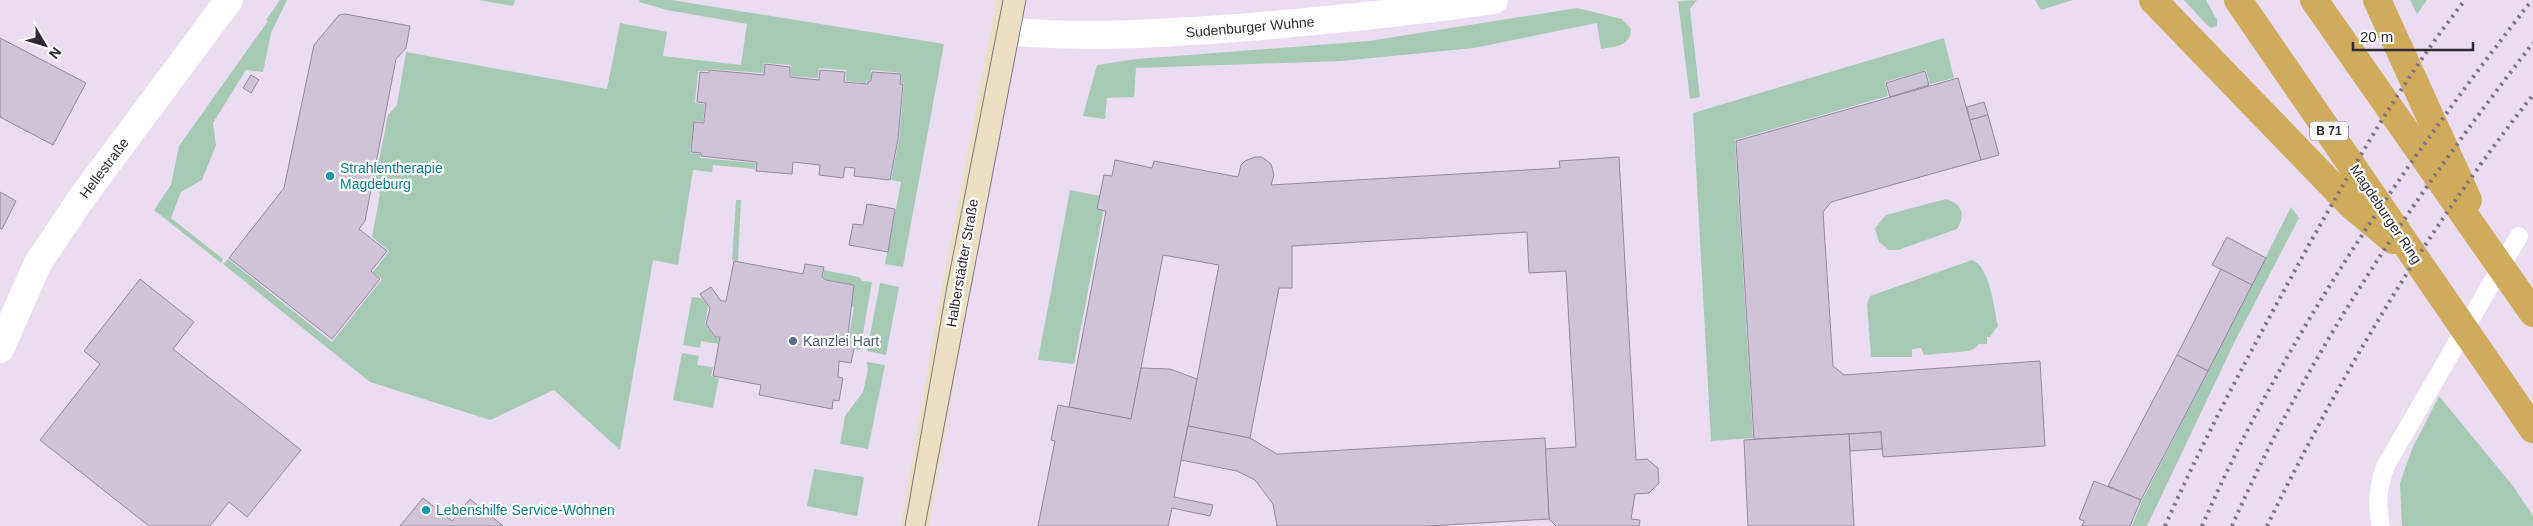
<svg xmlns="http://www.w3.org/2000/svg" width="2533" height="526" font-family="Helvetica,sans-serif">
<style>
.green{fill:#a6c9b4}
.building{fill:#cfc3d8;stroke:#94889c}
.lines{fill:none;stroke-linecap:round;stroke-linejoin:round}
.service{stroke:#fff;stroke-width:18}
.minor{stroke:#fff;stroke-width:28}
.tertiary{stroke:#fff;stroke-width:28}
.secondary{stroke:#ede0c2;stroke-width:28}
.trunk{stroke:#d0ab5c;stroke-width:28}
.tram{stroke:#7d7482;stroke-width:1}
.rail{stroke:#7d7482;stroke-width:4;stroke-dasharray:2.5 5;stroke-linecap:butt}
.culture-dot{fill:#0f9aa8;stroke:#fff;stroke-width:2}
.service-dot{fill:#5c6f8a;stroke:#fff;stroke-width:2}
.labels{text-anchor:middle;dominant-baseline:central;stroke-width:4.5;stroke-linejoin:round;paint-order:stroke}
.shield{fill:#fff;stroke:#6d6a70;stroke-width:1}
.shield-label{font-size:12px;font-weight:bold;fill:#2f2a32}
.street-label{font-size:14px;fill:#2f2a32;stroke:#fff}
.culture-label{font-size:14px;fill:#0d838f;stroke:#fff;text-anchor:start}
.service-label{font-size:14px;fill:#4e5e75;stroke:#fff;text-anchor:start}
</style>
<rect width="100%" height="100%" fill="#eaddf2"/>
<!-- green -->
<g class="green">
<polygon points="280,0 287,0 271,33 263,72 246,70 213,123 216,145 202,180 181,192 171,218 223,259 221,263 154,210 171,185 179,146 268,21 266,20"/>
<polygon points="478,0 515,0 513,6"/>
<polygon points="640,0 672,0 944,44 903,267 885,264 901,182 891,180 899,139 904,83 901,83 902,73 871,70 871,80 867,80 866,83 846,81 846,70 819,68 818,78 791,76 791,65 764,63 763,73 709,69 708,71 698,71 695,103 705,104 703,122 694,121 690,153 700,154 700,158 756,163 755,169 713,165 712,172 693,170 678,265 653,260 620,450 554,390 490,420 370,382 223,264 228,259 332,342 382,279 373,272 389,251 372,237 380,194 374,186 388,115 397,105 406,52 607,89 620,23 667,32 663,56 741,65 747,24 667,10 639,2"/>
<polygon points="1697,0 1690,9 1700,97 1690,99 1678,1"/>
<polygon points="2035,0 2073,0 2041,10"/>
<polygon points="2184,0 2206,0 2217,20 2217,26 2211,28 2207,25"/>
<polygon points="2410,0 2427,0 2417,14"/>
<path d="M1577 8 1622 19 1631 29C1630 47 1616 46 1601 49L1597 23 1474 48 1341 61 1136 68 1134 97 1107 98 1105 119 1083 116 1097 65 1137 59 1369 41Z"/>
<polygon points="1944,38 1954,78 1930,84 1926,70 1885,82 1888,96 1735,140 1753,438 1711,441 1693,113"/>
<polygon points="1070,190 1106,197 1074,364 1038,360"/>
<path d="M1946 199C1962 204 1966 215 1957 229L1898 250H1889L1879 242 1875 228 1886 215Z"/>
<polygon points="736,200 741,200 738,261 732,260"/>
<polygon points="2291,207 2299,218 2235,341 2147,526 2132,526 2142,501"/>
<path d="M1972 260C1990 266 1994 309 1998 326L1990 337H1987V344H1979L1974 349 1968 351 1924 355 1921 348 1912 349V357H1871L1867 304 1870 296Z"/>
<polygon points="824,270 859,277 862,281 872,282 860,350 854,349 855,343 844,341 845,335 849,335 854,307 850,306 854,285 827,280 823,277"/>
<polygon points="880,283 899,287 886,355 867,351"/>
<polygon points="692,297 702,298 708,307 705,324 714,337 719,338 718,344 701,341 700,348 683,345"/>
<polygon points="682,353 699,356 697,365 713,367 711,376 719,378 713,408 673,400"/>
<polygon points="867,362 885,365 868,449 840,444 845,416 863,392 868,370"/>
<polygon points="2439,396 2513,486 2533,516 2533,526 2402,526 2400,483 2412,449"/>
<polygon points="814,469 864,477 857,516 807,506"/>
</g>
<!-- building -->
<g class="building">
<polygon points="345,14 410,26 406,48 396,59 365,221 359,229 387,251 371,271 380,279 332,339 229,258 284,188 314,45 339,15"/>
<polygon points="0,38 86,83 53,145 0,117"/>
<polygon points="765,64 790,67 790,77 819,80 820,70 845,72 844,82 868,84 868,81 871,81 872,72 901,74 900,84 903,84 898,139 890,180 854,176 855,168 845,167 843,178 819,175 820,165 793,162 792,174 756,171 757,162 701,156 701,153 691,152 694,122 704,123 704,120 706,103 697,102 700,72 709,73 709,70 764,75"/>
<polygon points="1925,71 1929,85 1890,97 1886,83"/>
<polygon points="251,75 259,80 251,93 243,88"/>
<polygon points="1958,78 1981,160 1831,202 1823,212 1833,366 1844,375 2040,361 2045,446 1883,457 1881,432 1754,439 1736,141"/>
<polygon points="1984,102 1988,115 1970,120 1967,107"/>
<polygon points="1988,115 1999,155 1981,160 1970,120"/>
<polygon points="1255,157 1262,157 1271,164 1274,175 1271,185 1560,168 1559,161 1619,157 1636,460 1647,459 1658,468 1659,483 1649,493 1635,494 1631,519 1640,520 1639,526 1556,526 1549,519 1545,449 1576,447 1566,271 1529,273 1527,232 1292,246 1292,288 1279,288 1250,438 1188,426 1219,265 1163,255 1131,419 1069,407 1106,211 1097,209 1104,175 1112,176 1115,160 1152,168 1154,161 1238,177 1241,165 1245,161"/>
<polygon points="0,192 16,201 2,229 0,228"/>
<polygon points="867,204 895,209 888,252 849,245 853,224 863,225"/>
<polygon points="2227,237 2266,258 2252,285 2212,265"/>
<polygon points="734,261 803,274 805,264 824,267 822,277 826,280 854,285 848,334 845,334 843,341 855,344 851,363 839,361 838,377 843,378 839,401 833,400 832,409 759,395 761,385 713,376 720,337 715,337 706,324 710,308 700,294 711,287 721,301 726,301"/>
<polygon points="2221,269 2252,285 2208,371 2177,355"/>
<polygon points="140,279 194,322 173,349 301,450 247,517 229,502 210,526 149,526 40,440 100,364 84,351"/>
<polygon points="2177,355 2208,371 2141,500 2108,486"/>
<polygon points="1141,368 1170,369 1197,379 1174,497 1213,505 1210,516 1172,508 1168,526 1038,526 1055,441 1051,440 1058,405 1131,419"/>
<polygon points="1188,426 1250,438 1277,454 1545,438 1549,519 1428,526 1277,526 1273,504 1255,480 1237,471 1181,460"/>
<polygon points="1881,432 1882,449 1850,451 1849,434"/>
<polygon points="1849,434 1854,526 1748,526 1744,440"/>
<polygon points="2094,481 2141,500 2130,526 2082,526 2084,521 2079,519"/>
<polygon points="423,498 452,521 470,499 503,526 400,526"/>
</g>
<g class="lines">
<!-- service -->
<path class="service" d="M2381 526C2376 504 2378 486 2386 465L2519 236"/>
<!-- minor -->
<polyline class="minor" points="0,349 38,263 83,196 229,0"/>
<!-- tertiary -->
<path class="tertiary" d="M1005 31C1086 39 1169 33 1250 27 1332 20 1413 12 1494 0"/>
<!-- secondary -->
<polyline class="secondary" points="915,526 956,288 1011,0"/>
<!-- trunk -->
<g class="trunk">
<polyline points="2153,0 2351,205 2393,240"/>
<polyline points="2238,0 2533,429"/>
<polyline points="2314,0 2533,313"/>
<polyline points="2377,0 2468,200"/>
</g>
<!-- tram -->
<g class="tram">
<polyline points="905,526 947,286 1003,0"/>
<polyline points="925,526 1026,0"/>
</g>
<!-- rail -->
<g class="rail">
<path d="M2165 526C2208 429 2259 336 2310 243 2357 160 2406 75 2465 0"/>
<path d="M2202 526C2285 336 2405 163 2532 0"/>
<path d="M2232 526C2308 352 2417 193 2533 43"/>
<path d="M2267 526C2341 374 2428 228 2533 95"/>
</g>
</g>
<!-- markers -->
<g class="culture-dot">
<circle cx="330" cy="176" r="5"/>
<circle cx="426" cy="510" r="5"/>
</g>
<circle class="service-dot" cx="793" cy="341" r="5"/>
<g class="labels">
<!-- shield labels -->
<rect class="shield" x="2310" y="121.5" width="38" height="19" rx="4"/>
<g class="shield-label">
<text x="2329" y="131">B 71</text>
</g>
<!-- street labels -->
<g class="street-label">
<text transform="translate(1250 27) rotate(-5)">Sudenburger Wuhne</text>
<text transform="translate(104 168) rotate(-53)">Hellestraße</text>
<text transform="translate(2386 214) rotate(56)">Magdeburger Ring</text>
<text transform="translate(962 263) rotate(-80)">Halberstädter Straße</text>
</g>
<!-- culture labels -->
<g class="culture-label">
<text x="340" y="168">Strahlentherapie<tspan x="340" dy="16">Magdeburg</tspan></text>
<text x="436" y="510">Lebenshilfe Service-Wohnen</text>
</g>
<!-- service labels -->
<g class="service-label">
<text x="803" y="341">Kanzlei Hart</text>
</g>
</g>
<!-- north arrow -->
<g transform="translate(45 45) rotate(128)" stroke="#ffffff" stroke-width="4" paint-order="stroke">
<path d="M0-4L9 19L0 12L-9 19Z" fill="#2f2a32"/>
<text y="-8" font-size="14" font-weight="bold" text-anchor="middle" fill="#2f2a32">N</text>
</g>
<!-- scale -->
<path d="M2353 42v8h120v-8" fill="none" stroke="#2f2a32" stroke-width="2.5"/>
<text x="2360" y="42" font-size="15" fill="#2f2a32" stroke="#ffffff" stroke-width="4" paint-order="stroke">20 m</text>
</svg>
